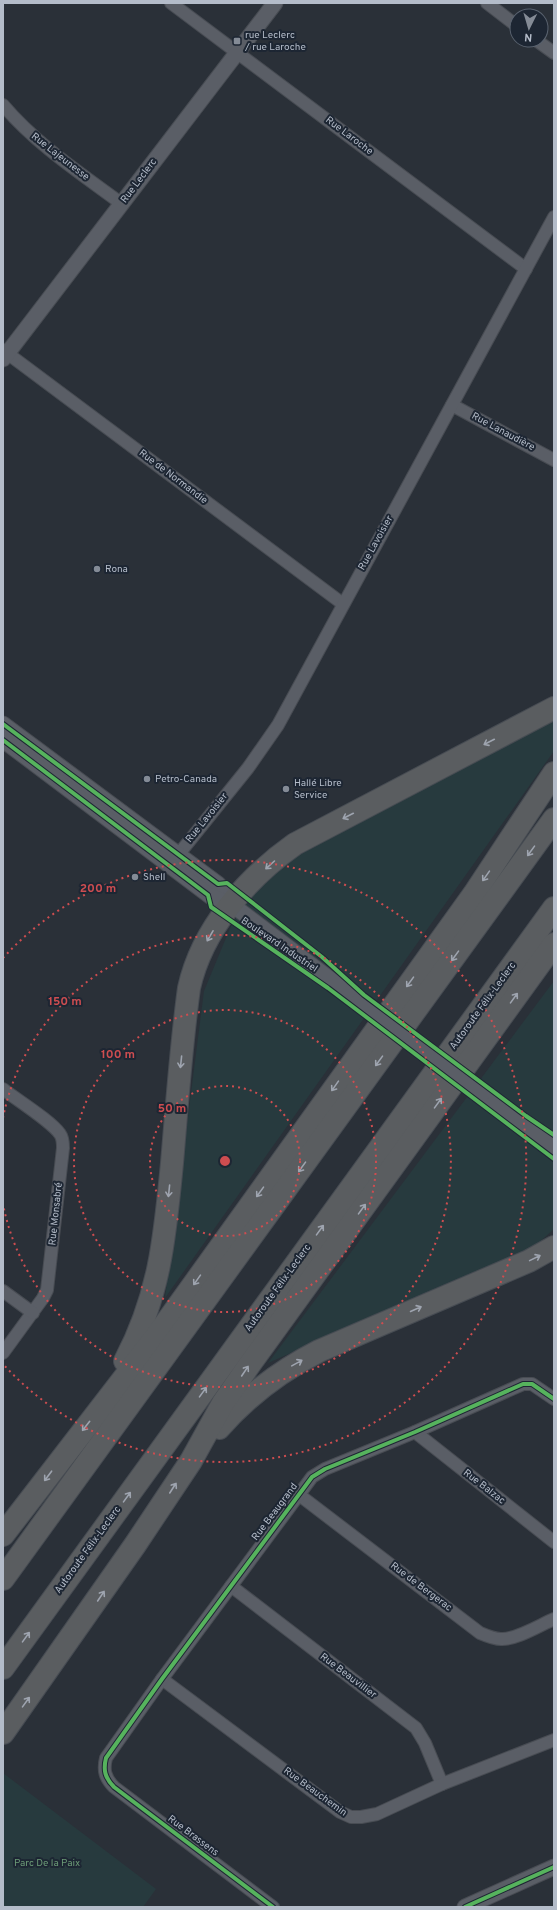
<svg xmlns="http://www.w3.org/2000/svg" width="557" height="1910" font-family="Overpass,sans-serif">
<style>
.green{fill:#273a3e}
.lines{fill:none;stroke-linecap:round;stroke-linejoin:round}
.minor-casing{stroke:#484c53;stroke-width:14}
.tertiary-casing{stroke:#484c53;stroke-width:17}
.motorway-casing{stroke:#474c53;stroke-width:24}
.minor{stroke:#5a5e66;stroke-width:12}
.tertiary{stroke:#5a5e66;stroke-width:15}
.motorway{stroke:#5a5d60;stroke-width:22}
.tertiary-bridge-casing{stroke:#484c53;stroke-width:17;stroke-linecap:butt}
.tertiary-bridge{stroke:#5a5e66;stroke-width:15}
.cycleway-casing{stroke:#1d2633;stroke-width:6}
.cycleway{stroke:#56b35d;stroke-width:4}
.oneway{stroke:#9ea4af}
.ring{fill:none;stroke:#ce4d50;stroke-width:2;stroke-dasharray:2 4}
.poi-dot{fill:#848b96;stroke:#1d2633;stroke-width:1.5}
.labels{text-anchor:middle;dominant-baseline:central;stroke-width:4;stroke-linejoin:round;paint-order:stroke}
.poi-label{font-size:10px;fill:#b4bcc9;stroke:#1d2633;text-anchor:start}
.street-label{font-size:10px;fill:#b4bcc9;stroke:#1d2633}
.park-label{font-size:10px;fill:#6b9a76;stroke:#1d2633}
.centre{fill:#ce4d50;stroke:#1d2633;stroke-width:2}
.ring-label{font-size:12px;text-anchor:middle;font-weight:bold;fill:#ce4d50;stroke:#1d2633;stroke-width:4;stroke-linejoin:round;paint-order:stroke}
</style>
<rect width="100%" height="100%" fill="#2a3038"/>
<!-- green -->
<g class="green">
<polygon points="554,715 554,751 165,1298 204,991 231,926 255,888 280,864"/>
<polygon points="554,981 554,1229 534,1247 268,1363"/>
<polygon points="3,1773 156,1889 143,1907 3,1907"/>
</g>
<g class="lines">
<!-- minor casing -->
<g class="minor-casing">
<g id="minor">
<polyline points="171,3 526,269"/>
<polyline points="487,3 517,26"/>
<polyline points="536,40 554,53"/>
<path d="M3 105C36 144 80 173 122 204"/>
<polyline points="3,350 343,604"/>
<polyline points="452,405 554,460"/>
<polyline points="178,855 248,768 278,725 554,217"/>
<path d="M3 1089C17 1100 51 1121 60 1134 63 1138 63 1143 63 1148L47 1290 43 1298 3 1353"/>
<polyline points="3,1291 33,1313"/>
<polyline points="415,1432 554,1542"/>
<path d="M298 1494 480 1633C487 1636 494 1639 501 1639 516 1640 540 1625 554 1619"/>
<polyline points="231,1586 416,1728 425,1743 442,1784"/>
<polyline points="162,1679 340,1812 351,1817 361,1817 377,1814 442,1784 554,1740"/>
<path d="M273 1907 114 1787C105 1778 103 1770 106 1758L162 1679 312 1477 325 1469 415 1432 523 1384H532L554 1399"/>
</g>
</g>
<!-- tertiary casing -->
<g class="tertiary-casing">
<g id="tertiary">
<polyline points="3,359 275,3"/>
<polyline points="3,724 218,884 231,904"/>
<polyline points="3,740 210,896 231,904 359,1001"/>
<polyline points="482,1094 554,1148"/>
<polyline points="465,1907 554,1867"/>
</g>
</g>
<!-- motorway casing -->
<g class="motorway-casing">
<g id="motorway">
<path d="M125 1361C160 1295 165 1236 172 1163 177 1105 181 1046 189 988 202 929 247 878 295 844L554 708"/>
<path d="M219 1428C248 1395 280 1371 319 1351L529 1261 554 1247"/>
<polyline points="3,1535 158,1334 474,894 554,773"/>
<polyline points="3,1579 554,819"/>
<polyline points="3,1668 554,908"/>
<polyline points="3,1733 135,1545 191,1461 223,1403 250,1364 554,944"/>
</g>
</g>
<!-- minor -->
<use href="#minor" class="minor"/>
<!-- tertiary -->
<use href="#tertiary" class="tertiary"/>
<!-- motorway -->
<use href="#motorway" class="motorway"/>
<!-- tertiary-bridge casing -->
<g class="tertiary-bridge-casing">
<polyline id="tertiary-bridge" points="359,1001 482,1094"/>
</g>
<!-- tertiary-bridge -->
<use href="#tertiary-bridge" class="tertiary-bridge"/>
<!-- cycleway casing -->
<g class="cycleway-casing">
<g id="cycleway">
<polyline points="3,724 218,884 227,883 322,957 364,995 526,1116 554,1135"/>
<polyline points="3,740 208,895 211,907 328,988 554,1159"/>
<path d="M273 1907 114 1787C105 1778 103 1770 106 1758L162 1679 312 1477 325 1469 415 1432 523 1384H532L554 1399"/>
<polyline points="465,1907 554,1867"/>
</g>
</g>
<!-- cycleway -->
<use href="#cycleway" class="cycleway"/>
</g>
<!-- one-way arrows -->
<defs><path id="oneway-shaft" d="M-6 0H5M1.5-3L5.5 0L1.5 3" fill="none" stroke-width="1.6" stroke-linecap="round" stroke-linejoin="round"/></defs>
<g class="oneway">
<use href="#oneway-shaft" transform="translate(489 742) rotate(153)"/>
<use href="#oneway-shaft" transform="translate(348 816) rotate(153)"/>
<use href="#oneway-shaft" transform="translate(531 851) rotate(126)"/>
<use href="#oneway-shaft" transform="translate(270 865) rotate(138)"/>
<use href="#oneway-shaft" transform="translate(486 876) rotate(125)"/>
<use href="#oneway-shaft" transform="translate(210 936) rotate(120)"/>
<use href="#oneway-shaft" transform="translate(455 956) rotate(126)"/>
<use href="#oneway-shaft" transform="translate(410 982) rotate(126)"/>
<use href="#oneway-shaft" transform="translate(514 998) rotate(-54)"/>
<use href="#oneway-shaft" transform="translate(379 1061) rotate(126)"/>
<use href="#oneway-shaft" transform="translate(181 1062) rotate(96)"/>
<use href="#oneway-shaft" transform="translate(335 1086) rotate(125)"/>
<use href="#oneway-shaft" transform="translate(438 1103) rotate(-54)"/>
<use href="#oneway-shaft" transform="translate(302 1167) rotate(126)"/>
<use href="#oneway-shaft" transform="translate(169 1191) rotate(96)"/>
<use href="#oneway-shaft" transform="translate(260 1192) rotate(126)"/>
<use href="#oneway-shaft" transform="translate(362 1209) rotate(-54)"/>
<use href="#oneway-shaft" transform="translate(320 1230) rotate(-54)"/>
<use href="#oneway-shaft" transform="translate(535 1258) rotate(-26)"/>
<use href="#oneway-shaft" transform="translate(197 1280) rotate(125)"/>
<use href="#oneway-shaft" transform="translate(416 1309) rotate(-24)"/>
<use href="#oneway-shaft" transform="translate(297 1363) rotate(-29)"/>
<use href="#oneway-shaft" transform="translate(245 1371) rotate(-56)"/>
<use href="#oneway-shaft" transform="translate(203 1392) rotate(-54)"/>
<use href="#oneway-shaft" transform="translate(86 1426) rotate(128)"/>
<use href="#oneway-shaft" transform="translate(48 1476) rotate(127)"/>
<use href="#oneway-shaft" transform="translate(173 1488) rotate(-57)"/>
<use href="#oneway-shaft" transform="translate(127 1497) rotate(-54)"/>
<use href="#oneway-shaft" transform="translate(101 1596) rotate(-56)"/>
<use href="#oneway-shaft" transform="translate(26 1637) rotate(-54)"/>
<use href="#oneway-shaft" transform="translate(26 1702) rotate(-54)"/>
</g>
<!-- distance rings -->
<g class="ring">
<circle cx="225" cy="1161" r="75"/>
<circle cx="225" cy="1161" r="151"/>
<path d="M3 1118A226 226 0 1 1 3 1204"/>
<path d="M3 958A301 301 0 1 1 3 1364"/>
</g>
<!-- markers -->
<g class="poi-dot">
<rect x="233" y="37" width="8" height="8" rx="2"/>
<circle cx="97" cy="569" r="4"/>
<circle cx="147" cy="779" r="4"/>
<circle cx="286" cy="789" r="4"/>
<circle cx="135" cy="877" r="4"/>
</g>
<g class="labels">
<!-- poi labels -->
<g class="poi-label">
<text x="245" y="35">rue Leclerc<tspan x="245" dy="12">/ rue Laroche</tspan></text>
<text x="105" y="569">Rona</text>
<text x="155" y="779">Petro-Canada</text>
<text x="294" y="783">Hallé Libre<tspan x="294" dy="12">Service</tspan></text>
<text x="143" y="877">Shell</text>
</g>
<!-- street labels -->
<g class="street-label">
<text transform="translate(349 136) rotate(37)">Rue Laroche</text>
<text transform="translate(60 157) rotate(38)">Rue Lajeunesse</text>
<text transform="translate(139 181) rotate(-53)">Rue Leclerc</text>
<text transform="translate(503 432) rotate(28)">Rue Lanaudière</text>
<text transform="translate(173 477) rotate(37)">Rue de Normandie</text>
<text transform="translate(376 543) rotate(-61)">Rue Lavoisier</text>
<text transform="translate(207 818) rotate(-51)">Rue Lavoisier</text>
<text transform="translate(279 945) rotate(34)">Boulevard Industriel</text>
<text transform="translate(483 1006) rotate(-54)">Autoroute Félix-Leclerc</text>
<text transform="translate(56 1214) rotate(-84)">Rue Monsabré</text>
<text transform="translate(278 1288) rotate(-54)">Autoroute Félix-Leclerc</text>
<text transform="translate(484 1487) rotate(38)">Rue Balzac</text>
<text transform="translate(275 1512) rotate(-53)">Rue Beaugrand</text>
<text transform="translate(88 1550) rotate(-54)">Autoroute Félix-Leclerc</text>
<text transform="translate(421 1587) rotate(37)">Rue de Bergerac</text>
<text transform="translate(348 1676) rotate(37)">Rue Beauvillier</text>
<text transform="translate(315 1792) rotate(36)">Rue Beauchemin</text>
<text transform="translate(193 1836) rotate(37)">Rue Brassens</text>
</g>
<!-- park labels -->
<g class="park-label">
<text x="47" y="1863">Parc De la Paix</text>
</g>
</g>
<circle cx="225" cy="1161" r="6" class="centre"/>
<g class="ring-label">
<text x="98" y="892">200 m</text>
<text x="65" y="1005">150 m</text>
<text x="118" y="1058">100 m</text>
<text x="172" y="1112">50 m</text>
</g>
<!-- border -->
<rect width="557" height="1910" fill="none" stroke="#b4bcc9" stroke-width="8"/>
<!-- north arrow -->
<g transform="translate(529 28) rotate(185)"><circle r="19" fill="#1d2633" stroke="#59626f"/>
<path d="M0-3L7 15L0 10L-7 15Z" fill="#848b96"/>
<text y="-6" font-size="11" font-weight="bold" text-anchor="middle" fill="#b4bcc9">N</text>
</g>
</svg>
